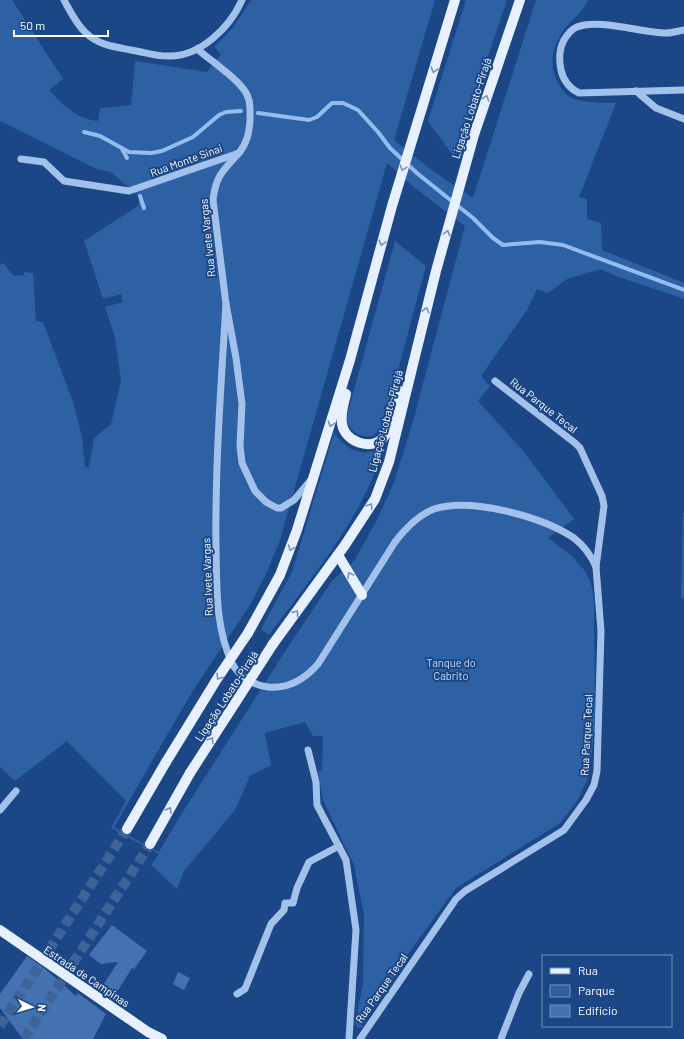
<svg xmlns="http://www.w3.org/2000/svg" width="684" height="1039" font-family="Barlow,sans-serif">
<style>
.green{fill:#2e61a4;fill-rule:evenodd}
.lines{fill:none;stroke-linecap:round;stroke-linejoin:round}
.stream{stroke:#95bcee;stroke-width:4}
.building{fill:#4471af}
.major-tunnel{stroke:#3d6398;stroke-width:10;stroke-dasharray:10 5;stroke-linecap:butt}
.minor{stroke:#a2c2eb;stroke-width:7}
.major{stroke:#e7f0ff;stroke-width:10}
.major-bridge{stroke:#e7f0ff;stroke-width:10}
.oneway{stroke:#7793bc}
.labels{text-anchor:middle;dominant-baseline:central;stroke-width:4;stroke-linejoin:round;paint-order:stroke}
.street-label{font-size:11px;fill:#fff;stroke:#1b4786}
.park-label{font-size:11px;fill:#c7dcf8;stroke:#1b4786}
</style>
<rect width="100%" height="100%" fill="#1b4786"/>
<!-- green -->
<g class="green">
<path d="M0 0H12L63 79 49 90C63 105 77 119 98 121L100 108 131 105 135 61 207 72 221 54 214 47 232 29 251 0H435L394 140 430 169 473 198 536 0H588C582 14 569 21 561 34 551 51 549 68 560 86 562 90 566 95 570 97 583 104 602 102 616 103L579 197 587 199V219L601 223 602 250 684 283V299L616 276 601 269 567 279 548 293 537 289 527 310 481 376 490 386 478 401 524 452 574 519 548 538 572 556 585 571 591 583 594 601 595 716 591 762 587 780 577 801 560 823 456 888 408 954 362 1027 359 1028 356 1026 355 1023 363 984 364 915 354 865 323 800 318 771H322L323 736H313L305 722 265 733 271 765 250 776 235 810 184 871 177 889 151 865 159 854 111 828 126 801 67 741 15 781 0 767V265L3 263 14 276 24 275V272L33 273 36 321 43 322 74 405 82 438 85 467 89 468 94 438 111 424 121 381 115 337 105 307 123 302 121 294 103 299 84 241 138 206 139 197 111 172 97 169 0 121ZM387 163 415 188 465 226 412 425 394 482 378 518 354 561 332 581 284 653 177 821 159 852 114 827 192 692 250 605 266 574 280 540Z"/>
<polygon points="466,0 507,0 454,157 428,121"/>
<path d="M395 241 426 266 383 426 373 436C359 438 350 432 346 419Z"/>
<path d="M334 433C348 451 363 459 384 446 364 517 312 576 269 635L261 629 292 572Z"/>
<polygon points="683,513 684,513 684,598 681,598"/>
</g>
<g class="lines">
<!-- stream -->
<g class="stream">
<polyline points="258,113 309,120 317,117 332,103 343,103 358,110 378,132 390,148 418,174 473,218 493,238 503,245 540,242 563,245 684,290"/>
<polyline points="84,132 100,136 129,152 151,153 162,151 193,137 219,115 226,112 241,111"/>
<polyline points="122,149 127,158"/>
<polyline points="140,196 144,208"/>
</g>
</g>
<!-- building -->
<g class="building">
<polygon points="112,925 147,951 134,969 132,968 115,995 102,987 118,962 101,964 89,955"/>
<polygon points="27,956 44,968 76,996 78,993 106,1014 93,1039 23,1039 0,1008 0,994"/>
<polygon points="178,972 190,978 184,990 173,984"/>
</g>
<g class="lines">
<!-- major-tunnel -->
<g class="major-tunnel">
<polyline points="0,1026 127,829"/>
<polyline points="24,1039 150,844"/>
</g>
<!-- minor -->
<g class="minor">
<path d="M64 0C70 11 76 24 86 33 98 45 115 47 131 50 144 52 157 57 170 56 201 56 230 27 242 0"/>
<path d="M684 30C678 31 672 33 666 33 643 33 597 18 577 27 572 29 567 35 564 40 559 49 559 60 561 70 563 80 570 89 579 93L684 90"/>
<polyline points="636,91 656,108 684,119"/>
<path d="M239 153C223 171 216 175 213 200L226 304 236 358 242 404 240 446 242 463 255 491 266 502 277 508H281L294 500 310 481"/>
<path d="M21 159 44 162 64 181 129 191 239 153C247 143 249 133 250 121 250 113 251 105 248 97 244 83 209 59 197 49"/>
<path d="M226 304C221 385 215 466 216 547 217 586 215 627 232 663 238 676 255 686 268 687 289 689 305 679 318 664L395 542C405 529 418 515 434 509 471 497 543 517 574 538 584 546 591 555 596 567"/>
<polyline points="308,750 316,782 317,805 346,860 356,930 349,1039"/>
<polyline points="0,810 16,791"/>
<polyline points="237,994 245,989 271,924 284,910 285,903 293,903 297,888 309,862 339,846"/>
<polyline points="360,1039 456,899 465,891 564,830 586,800 594,785 597,771 601,631 596,567 604,506 602,496 580,448 575,443 495,381"/>
<polyline points="501,1039 519,993 529,974"/>
</g>
<!-- major -->
<g class="major">
<path d="M346 394C344 403 340 414 342 424 345 442 371 451 383 438 391 429 396 403 400 391"/>
<polyline points="338,555 362,595"/>
<polyline points="248,633 280,575 297,530 350,360 392,206 455,0"/>
<polyline points="273,644 345,545 375,499 389,462 436,271 474,135 520,0"/>
<polyline points="127,829 166,762"/>
<polyline points="150,844 190,773"/>
<polyline points="0,930 148,1032 162,1039"/>
</g>
<!-- major-bridge -->
<g class="major-bridge">
<polyline points="166,762 217,679 248,633"/>
<polyline points="190,773 273,644"/>
</g>
</g>
<!-- one-way arrows -->
<defs><path id="oneway-chevron" d="M-2-3.5L2.5 0L-2 3.5" fill="none" stroke-width="1.6" stroke-linecap="round" stroke-linejoin="round"/></defs>
<g class="oneway">
<use href="#oneway-chevron" transform="translate(434 70) rotate(107)"/>
<use href="#oneway-chevron" transform="translate(486 98) rotate(-71)"/>
<use href="#oneway-chevron" transform="translate(403 168) rotate(107)"/>
<use href="#oneway-chevron" transform="translate(447 233) rotate(-75)"/>
<use href="#oneway-chevron" transform="translate(382 243) rotate(105)"/>
<use href="#oneway-chevron" transform="translate(426 310) rotate(-76)"/>
<use href="#oneway-chevron" transform="translate(331 424) rotate(107)"/>
<use href="#oneway-chevron" transform="translate(370 506) rotate(-58)"/>
<use href="#oneway-chevron" transform="translate(291 548) rotate(110)"/>
<use href="#oneway-chevron" transform="translate(350 575) rotate(-121)"/>
<use href="#oneway-chevron" transform="translate(296 613) rotate(-53)"/>
<use href="#oneway-chevron" transform="translate(219 677) rotate(123)"/>
<use href="#oneway-chevron" transform="translate(211 740) rotate(-57)"/>
<use href="#oneway-chevron" transform="translate(169 810) rotate(-60)"/>
</g>
<g class="labels">
<!-- street labels -->
<g class="street-label">
<text transform="translate(471 108) rotate(-72)">Ligação Lobato-Pirajá</text>
<text transform="translate(186 160) rotate(-20)">Rua Monte Sinai</text>
<text transform="translate(207 238) rotate(-96)">Rua Ivete Vargas</text>
<text transform="translate(544 405) rotate(38)">Rua Parque Tecal</text>
<text transform="translate(385 421) rotate(-75)">Ligação Lobato-Pirajá</text>
<text transform="translate(207 577) rotate(-92)">Rua Ivete Vargas</text>
<text transform="translate(226 696) rotate(-57)">Ligação Lobato-Pirajá</text>
<text transform="translate(586 735) rotate(-87)">Rua Parque Tecal</text>
<text transform="translate(87 976) rotate(34)">Estrada de Campinas</text>
<text transform="translate(381 988) rotate(-55)">Rua Parque Tecal</text>
</g>
<!-- park labels -->
<g class="park-label">
<text x="451" y="662">Tanque do<tspan x="451" dy="13">Cabrito</tspan></text>
</g>
</g>
<!-- legend -->
<rect x="542" y="955" width="130" height="72" fill="#1b4786" stroke="#7691b6"/>
<rect x="550" y="968" width="20" height="6" fill="#e7f0ff" stroke="#7691b6"/>
<text x="578" y="975" font-size="12" fill="#ffffff">Rua</text>
<rect x="550" y="985" width="20" height="12" fill="#2e61a4" stroke="#7691b6"/>
<text x="578" y="995" font-size="12" fill="#ffffff">Parque</text>
<rect x="550" y="1005" width="20" height="12" fill="#4471af" stroke="#7691b6"/>
<text x="578" y="1015" font-size="12" fill="#ffffff">Edifício</text>
<!-- north arrow -->
<g transform="translate(32 1007) rotate(95)" stroke="#1b4786" stroke-width="3" paint-order="stroke">
<path d="M0-3L7 15L0 10L-7 15Z" fill="#ffffff"/>
<text y="-6" font-size="11" font-weight="bold" text-anchor="middle" fill="#ffffff">N</text>
</g>
<!-- scale -->
<path d="M14 30v6h94v-6" fill="none" stroke="#ffffff" stroke-width="2"/>
<text x="20" y="30" font-size="12" fill="#ffffff" stroke="#1b4786" stroke-width="3" paint-order="stroke">50 m</text>
</svg>
